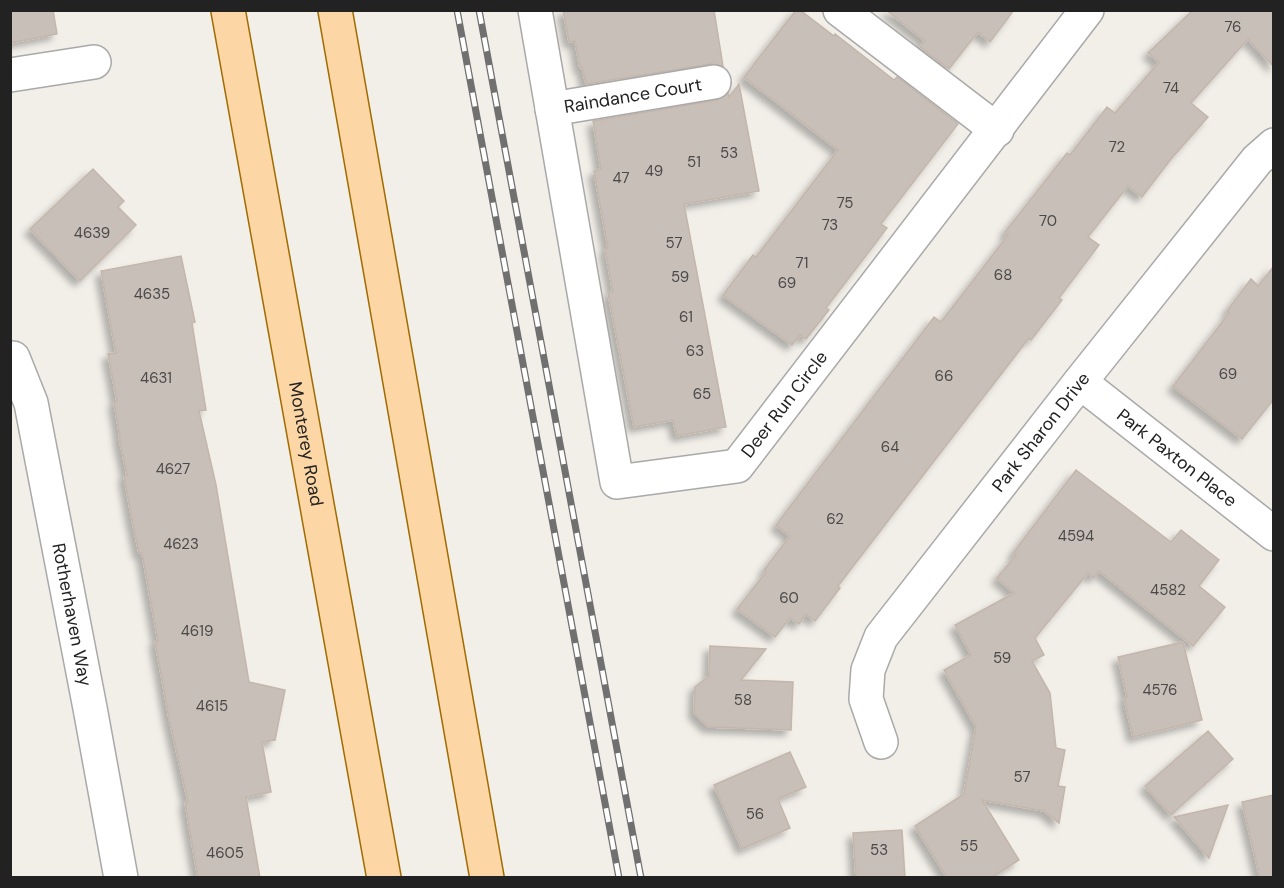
<svg xmlns="http://www.w3.org/2000/svg" width="1284" height="888" font-family="'DM Sans',sans-serif">
<style>
.building{fill:#c7bfb8;stroke:#c4b6ab;stroke-width:1.5;filter:url(#shadow)}
.lines{fill:none;stroke-linecap:round;stroke-linejoin:round}
.minor-casing{stroke:#a9a9a9;stroke-width:36}
.major-casing{stroke:#a06b00;stroke-width:36}
.minor{stroke:#fff;stroke-width:33}
.major{stroke:#fcd6a4;stroke-width:33}
.rail-casing{stroke:#707070;stroke-width:7}
.rail{stroke:#fff;stroke-width:4.5;stroke-dasharray:14;stroke-linecap:butt}
.labels{text-anchor:middle;dominant-baseline:central;stroke-width:5;stroke-linejoin:round;paint-order:stroke}
.number-label{font-size:15px;fill:#4b4948}
.street-label{font-size:18px;fill:#222;stroke:#fff}
</style>
<defs>
<filter id="shadow"><feDropShadow dx="-5.5" dy="5.5" stdDeviation="3" flood-color="#0004"/></filter>
</defs>
<rect width="100%" height="100%" fill="#f2efe9"/>
<!-- building -->
<g class="building">
<polygon points="10,10 53,10 57,34 10,43"/>
<polygon points="563,10 714,10 723,66 711,64 586,84 582,67 580,68 575,41 569,42"/>
<polygon points="796,10 800,10 834,36 835,34 894,80 897,77 958,124 881,224 887,228 826,308 829,310 806,339 800,335 792,345 723,295 753,255 756,257 838,150 744,77"/>
<polygon points="886,10 1014,10 990,42 978,32 949,69 920,47 925,41"/>
<polygon points="1193,10 1274,10 1274,67 1248,39 1191,103 1208,117 1171,159 1142,197 1128,186 1088,237 1099,245 1059,298 1062,300 1031,340 1029,338 894,513 838,586 840,588 815,621 806,614 799,624 790,618 775,637 737,609 766,572 764,570 790,536 776,525 934,317 941,322 1008,235 1005,232 1067,153 1070,155 1107,107 1115,113 1159,62 1148,53"/>
<polygon points="739,84 759,191 684,204 726,427 677,436 673,420 634,427 608,293 613,292 605,249 608,248 594,171 601,169 593,121 717,100 728,93 729,97"/>
<polygon points="93,169 124,201 118,207 136,225 80,281 30,229"/>
<polygon points="181,256 195,322 192,323 206,410 199,411 216,485 249,682 285,690 275,740 262,742 271,792 246,797 260,878 198,878 185,802 188,802 169,718 155,641 158,641 142,553 139,553 132,520 124,476 127,475 119,437 120,437 114,402 117,401 108,354 116,353 101,271"/>
<polygon points="1274,266 1274,399 1242,439 1173,386 1229,313 1227,311 1251,279 1258,286"/>
<polygon points="1076,470 1171,542 1181,530 1219,560 1199,586 1225,607 1193,646 1099,571 1094,578 1088,573 1035,638 1044,655 1032,661 1050,693 1056,748 1065,750 1058,786 1065,787 1059,823 1044,811 982,800 1019,860 991,878 947,878 915,826 964,794 976,727 944,670 971,655 955,625 1014,593 997,578 1016,555 1013,553"/>
<polygon points="1183,642 1202,720 1133,737 1124,698 1127,697 1118,657"/>
<polygon points="710,646 766,649 741,680 793,682 791,730 708,727 694,713 695,687 709,676"/>
<polygon points="1208,731 1233,759 1171,815 1145,786"/>
<polygon points="790,752 806,787 778,799 790,828 742,849 714,785"/>
<polygon points="1274,795 1274,878 1260,878 1242,802"/>
<polygon points="1228,805 1209,858 1174,817"/>
<polygon points="902,830 905,878 856,878 853,833"/>
</g>
<g class="lines">
<!-- minor casing -->
<g class="minor-casing">
<g id="minor">
<path id="s1" d="M535 10 617 482 737 466 1087 10"/>
<polyline points="840,10 997,130"/>
<polyline points="10,75 94,62"/>
<path id="s2" d="M552 109 714 82"/>
<path id="s3" d="M10 358H13L31 403 90 708 121 878"/>
<path id="s4" d="M1080 382 1274 534"/>
<path id="s5" d="M881 742 866 699 868 670 881 637 1080 382 1257 160 1274 145"/>
</g>
</g>
<!-- major casing -->
<g class="major-casing">
<g id="major">
<path id="s6" d="M228 10 384 878"/>
<polyline points="335,10 487,878"/>
</g>
</g>
<!-- minor -->
<use href="#minor" class="minor"/>
<!-- major -->
<use href="#major" class="major"/>
<!-- rail casing -->
<g class="rail-casing">
<g id="rail">
<polyline points="457,10 619,878"/>
<polyline points="479,10 641,878"/>
</g>
</g>
<!-- rail -->
<use href="#rail" class="rail"/>
</g>
<g class="labels">
<!-- number labels -->
<g class="number-label">
<text x="1233" y="27">76</text>
<text x="1171" y="88">74</text>
<text x="1117" y="147">72</text>
<text x="729" y="153">53</text>
<text x="694" y="162">51</text>
<text x="654" y="171">49</text>
<text x="621" y="178">47</text>
<text x="845" y="203">75</text>
<text x="1048" y="221">70</text>
<text x="830" y="225">73</text>
<text x="92" y="233">4639</text>
<text x="674" y="243">57</text>
<text x="802" y="263">71</text>
<text x="1003" y="275">68</text>
<text x="680" y="277">59</text>
<text x="787" y="283">69</text>
<text x="152" y="294">4635</text>
<text x="686" y="317">61</text>
<text x="695" y="351">63</text>
<text x="1228" y="374">69</text>
<text x="944" y="376">66</text>
<text x="156" y="378">4631</text>
<text x="702" y="394">65</text>
<text x="890" y="447">64</text>
<text x="173" y="469">4627</text>
<text x="835" y="519">62</text>
<text x="1076" y="536">4594</text>
<text x="181" y="544">4623</text>
<text x="1168" y="590">4582</text>
<text x="789" y="598">60</text>
<text x="197" y="631">4619</text>
<text x="1002" y="658">59</text>
<text x="1160" y="690">4576</text>
<text x="743" y="700">58</text>
<text x="212" y="706">4615</text>
<text x="1022" y="777">57</text>
<text x="755" y="814">56</text>
<text x="969" y="846">55</text>
<text x="879" y="850">53</text>
<text x="225" y="853">4605</text>
</g>
<!-- street labels -->
<g class="street-label">
<text stroke="none"><textPath href="#s2" startOffset="82">Raindance Court</textPath></text>
<text stroke="none"><textPath href="#s1" startOffset="678">Deer Run Circle</textPath></text>
<text stroke="none"><textPath href="#s5" startOffset="370">Park Sharon Drive</textPath></text>
<text stroke="none"><textPath href="#s6" startOffset="441">Monterey Road</textPath></text>
<text stroke="none"><textPath href="#s4" startOffset="123">Park Paxton Place</textPath></text>
<text stroke="none"><textPath href="#s3" startOffset="267">Rotherhaven Way</textPath></text>
</g>
</g>
<!-- border -->
<rect width="1284" height="888" fill="none" stroke="#222222" stroke-width="24"/>
</svg>
